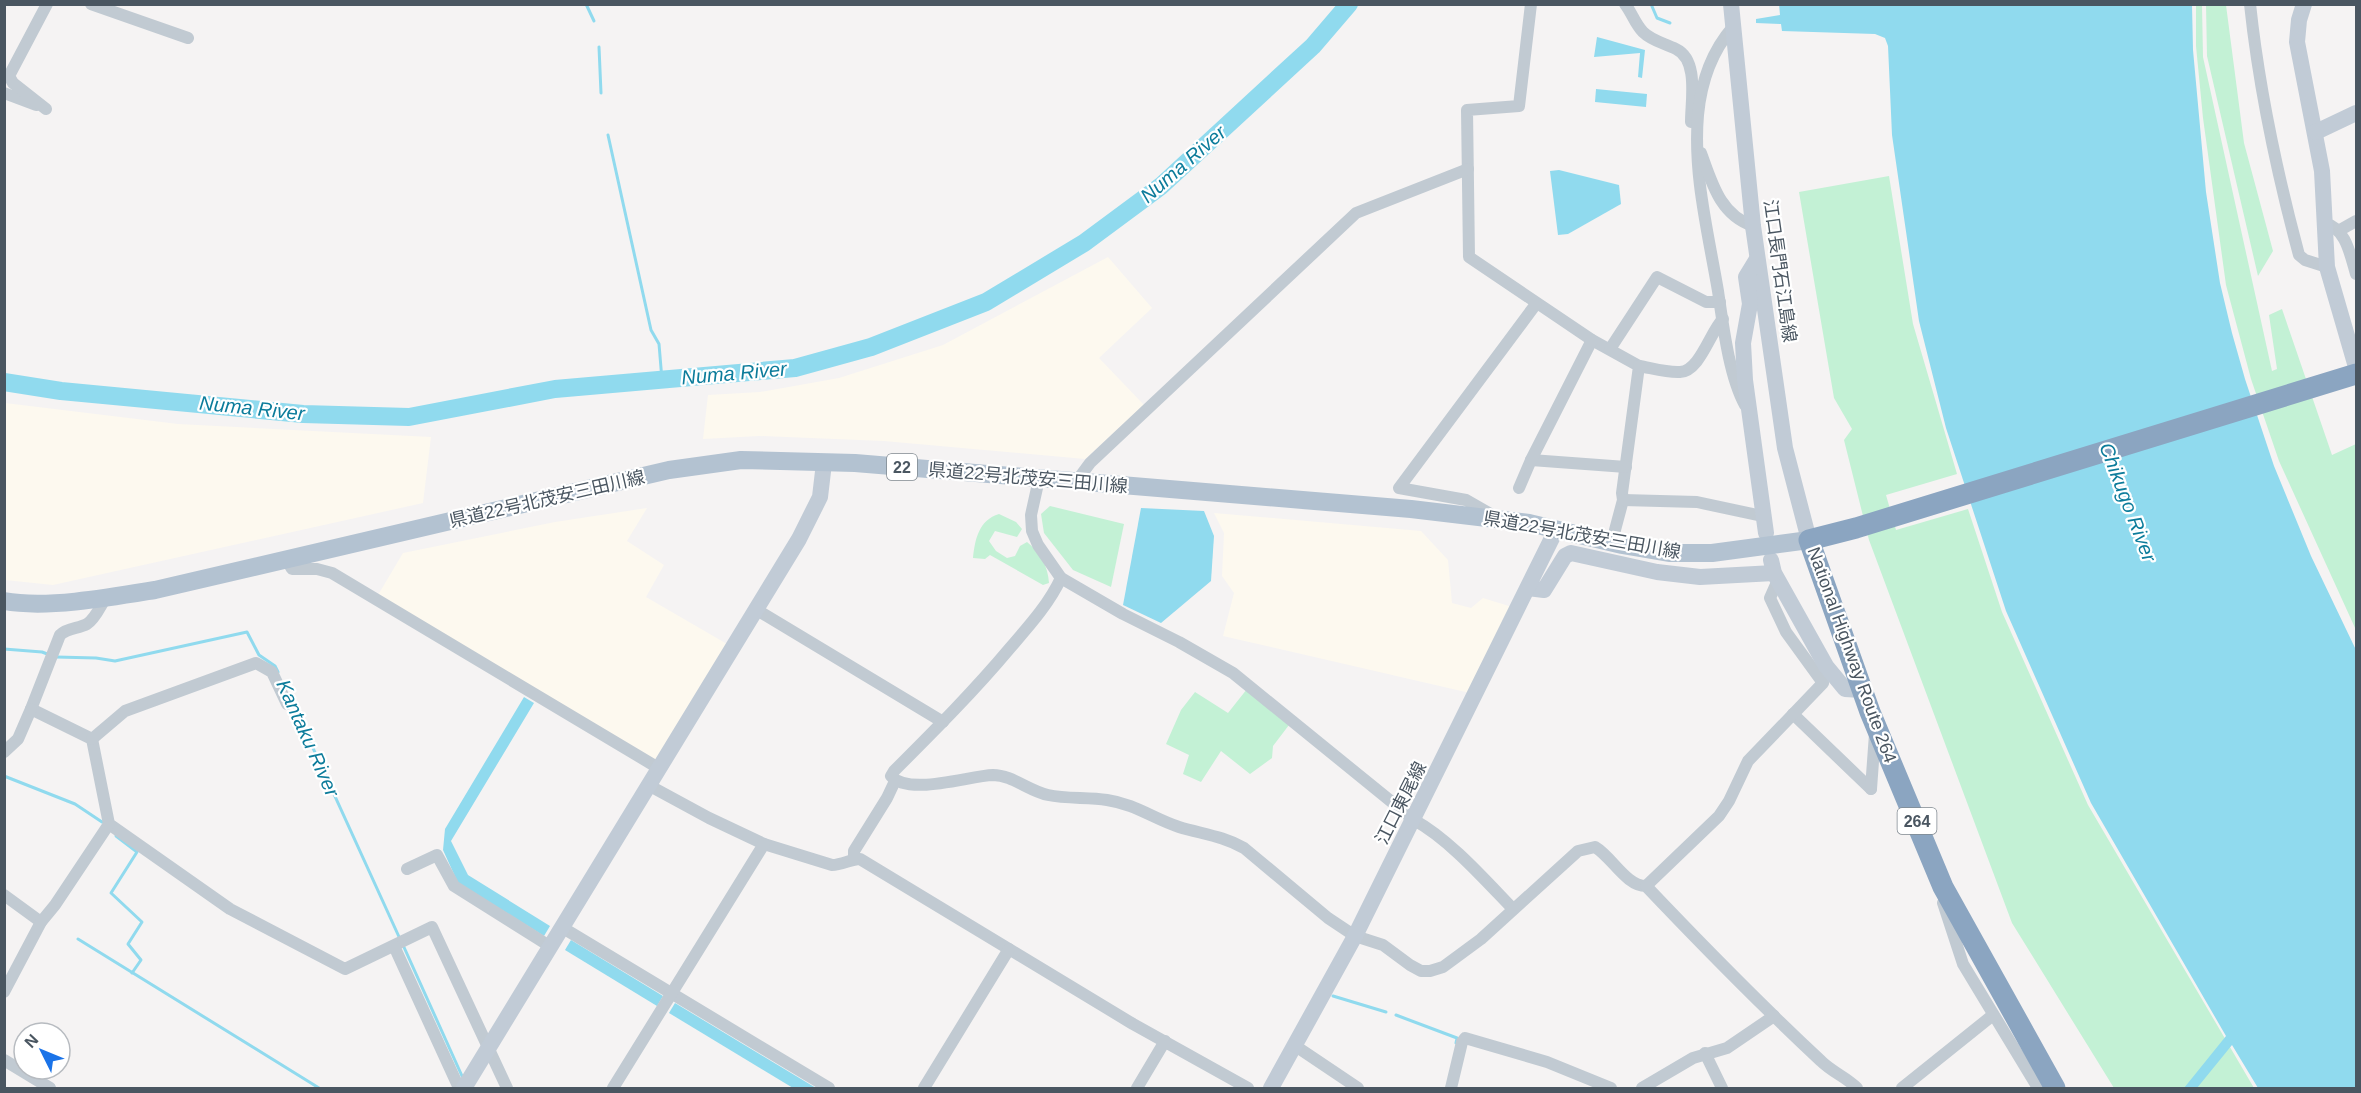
<svg xmlns="http://www.w3.org/2000/svg" width="2361" height="1093" font-family="Arial,'Noto Sans JP',sans-serif">
<style>
.commercial{fill:#fdf9ef}
.green{fill:#c3f1d5}
.water{fill:#90daee}
.lines{fill:none;stroke-linecap:round;stroke-linejoin:round}
.stream{stroke:#90daee;stroke-width:3}
.river{stroke:#90daee;stroke-width:18}
.street{stroke:#c1cad2;stroke-width:12}
.secondary{stroke:#c1cbd6;stroke-width:16}
.primary{stroke:#b3c2d1;stroke-width:18}
.highway{stroke:#8ba5c1;stroke-width:21}
.labels{text-anchor:middle;dominant-baseline:central;stroke-width:4.5;stroke-linejoin:round;paint-order:stroke}
.shield{fill:#fff;stroke:#808990;stroke-width:1.5}
.shield-label{font-size:16px;font-weight:bold;fill:#4a5661}
.street-label{font-size:18px;fill:#4a5661;stroke:#fff}
.water-label{font-size:20px;font-style:italic;fill:#0c7c9b;stroke:#fff}
</style>
<rect width="100%" height="100%" fill="#f5f3f3"/>
<!-- commercial -->
<g class="commercial">
<polygon points="1108,257 1152,308 1099,358 1144,405 1085,459 884,441 759,436 703,439 708,395 760,392 839,378 943,345"/>
<polygon points="5,403 178,424 431,437 423,503 53,585 5,580"/>
<polygon points="647,508 627,541 664,565 646,597 727,644 656,761 378,595 403,553 555,522"/>
<polygon points="1214,513 1421,531 1448,560 1452,603 1471,608 1483,598 1512,607 1470,693 1223,636 1234,593 1222,576 1224,533"/>
</g>
<!-- green -->
<g class="green">
<polygon points="2196,5 2202,5 2203,57 2272,371 2277,369 2269,315 2282,309 2332,455 2356,444 2356,630 2279,461 2251,379 2226,285 2203,118 2196,46"/>
<polygon points="2206,5 2226,5 2244,143 2273,251 2258,276 2207,56"/>
<polygon points="1889,176 1913,324 1957,474 1886,495 1896,530 1968,509 2002,612 2088,805 2254,1088 2114,1088 2012,923 1869,540 1844,440 1852,429 1834,398 1799,192"/>
<polygon points="1050,506 1124,524 1111,587 1073,570 1044,533 1041,514"/>
<path d="M999 514 1016 522 1022 529 1017 537 995 531 989 541 996 551 1007 558 1015 556 1020 546 1027 542C1040 552 1048 566 1049 583L1043 585 990 555 985 559 973 558C975 539 979 520 999 514Z"/>
<polygon points="1247,689 1289,725 1273,746 1272,758 1250,774 1221,751 1201,782 1183,774 1189,755 1166,744 1181,710 1195,692 1228,713"/>
</g>
<!-- water -->
<g class="water">
<polygon points="1779,4 2192,5 2193,50 2206,192 2220,283 2232,333 2245,379 2274,466 2311,556 2356,650 2356,1088 2258,1088 2232,1045 2197,1088 2184,1088 2226,1036 2091,803 2006,611 1946,428 1919,321 1892,135 1888,46 1885,38 1875,34 1782,31 1781,24 1756,23 1756,19 1780,15"/>
<polygon points="1597,37 1645,50 1642,78 1638,77 1640,53 1594,57"/>
<polygon points="1596,89 1647,94 1646,107 1595,102"/>
<polygon points="1559,170 1619,185 1621,204 1568,234 1558,235 1550,171"/>
<polygon points="1141,508 1204,511 1214,536 1211,581 1161,623 1123,605"/>
<polygon points="524,697 534,703 451,841 468,875 550,926 544,936 458,883 443,850 445,829"/>
<polygon points="571,940 663,996 657,1006 565,950"/>
<polygon points="675,1003 816,1088 793,1088 669,1013"/>
</g>
<g class="lines">
<!-- stream -->
<g class="stream">
<polyline points="586,4 594,21"/>
<polyline points="1651,4 1657,18 1670,23"/>
<polyline points="599,47 601,93"/>
<polyline points="608,135 651,330 659,344 662,380"/>
<polyline points="4,649 42,652 50,655"/>
<polyline points="56,657 96,658 115,661 247,632 259,655 275,666 278,672"/>
<polyline points="292,702 400,939"/>
<polyline points="4,776 75,804 102,822"/>
<polyline points="116,836 137,852 111,893 142,922 128,944 141,960 132,973"/>
<polyline points="78,939 319,1088"/>
<polyline points="403,945 462,1076"/>
<polyline points="1333,996 1386,1012"/>
<polyline points="1396,1015 1457,1038 1456,1043"/>
</g>
<!-- river -->
<polyline class="river" points="4,382 61,391 303,414 409,417 555,389 795,368 871,347 986,302 1084,243 1161,186 1313,46 1349,4"/>
<!-- street -->
<g class="street">
<polyline points="91,4 188,38"/>
<polyline points="1531,4 1519,106 1467,110 1469,257 1592,340 1639,366 1622,493 1623,500 1615,530"/>
<path d="M1625 4C1632 13 1635 24 1643 32 1652 41 1664 43 1676 49 1699 60 1691 100 1691 122"/>
<path d="M2250 4C2259 89 2277 173 2299 255L2305 260 2327 267"/>
<path d="M1733 27C1712 51 1701 83 1698 115 1693 174 1708 232 1718 291 1723 325 1729 376 1745 405"/>
<polyline points="4,93 36,105"/>
<polyline points="46,109 13,83 9,76 47,4"/>
<path d="M1701 153C1712 183 1720 215 1753 226"/>
<path d="M2324 223C2346 228 2350 254 2356 274"/>
<polyline points="2340,230 2356,221"/>
<polyline points="1610,349 1657,277 1706,302 1720,302"/>
<path d="M1639 366C1651 368 1668 373 1680 372 1700 371 1710 332 1723 319"/>
<polyline points="1531,460 1626,467"/>
<path d="M1039 479 1031 515 1032 531 1038 545 1061 578 1123 614 1179 642 1233 673 1414 820C1449 839 1485 880 1513 909"/>
<polyline points="1076,482 1090,463 1356,213 1468,169"/>
<polyline points="1519,488 1531,460 1592,340"/>
<polyline points="1623,500 1697,502 1762,516"/>
<polyline points="1494,516 1466,500 1399,488 1536,304"/>
<polyline points="286,559 292,569 317,569 332,573 660,769"/>
<path d="M1061 578C1049 604 1029 626 1010 648 974 691 934 731 894 771L891 776C909 796 968 776 993 775 1012 775 1029 791 1048 795 1067 799 1088 797 1107 800 1135 804 1154 819 1179 827 1202 834 1223 836 1244 848L1328 918 1355 936 1383 945 1410 965 1421 971H1430L1443 967 1481 939 1578 851 1595 847C1612 857 1626 886 1646 886 1703 946 1761 1005 1821 1061 1832 1072 1846 1077 1857 1088"/>
<path d="M105 599C100 607 95 619 87 624 78 629 68 627 60 635L31 709 92 739 109 824 230 909 345 969 432 927 507 1088"/>
<polyline points="757,610 943,722"/>
<polyline points="1793,714 1871,789"/>
<polyline points="92,739 125,711 256,663 272,672 287,704"/>
<polyline points="4,752 18,739 31,709"/>
<path d="M650 786 709 818 764 844 832 865C842 865 851 859 860 859L1133 1024 1248 1088"/>
<polyline points="1871,789 1875,734"/>
<polyline points="854,859 854,851 887,798 895,781"/>
<polyline points="407,869 437,855 454,886 551,947"/>
<polyline points="1646,886 1719,816 1729,801 1748,761 1823,683 1786,632 1770,598 1778,580"/>
<polyline points="4,895 41,922"/>
<polyline points="1943,903 1963,964 2038,1088"/>
<polyline points="563,928 829,1088"/>
<polyline points="394,946 459,1088"/>
<polyline points="4,992 41,922 55,905 109,824"/>
<polyline points="1294,1045 1358,1088"/>
<polyline points="1705,1053 1722,1088"/>
<polyline points="4,1060 50,1088"/>
<polyline points="613,1088 764,844"/>
<polyline points="924,1088 1009,949"/>
<polyline points="1137,1088 1165,1041"/>
<polyline points="1451,1088 1462,1042 1465,1038 1547,1062 1611,1088"/>
<polyline points="1642,1088 1693,1058 1727,1048 1774,1016"/>
<polyline points="1902,1088 1993,1015"/>
</g>
<!-- secondary -->
<g class="secondary">
<polyline points="1731,4 1753,226 1785,448 1809,540"/>
<polyline points="2304,4 2299,20 2297,42 2322,171 2327,267 2356,367"/>
<polyline points="2316,132 2356,113"/>
<polyline points="1757,259 1746,277 1750,304 1743,343 1745,380 1766,533"/>
<polyline points="1771,560 1774,573 1826,666 1845,689 1862,690"/>
<polyline points="1528,588 1544,590 1565,556 1571,553 1657,572 1700,577 1774,573"/>
<polyline points="464,1088 799,539 820,497 824,463"/>
<polyline points="1271,1088 1355,936 1556,530"/>
</g>
<!-- primary -->
<path class="primary" d="M4 601C47 609 113 597 155 590L669 470 741 460 855 463 1411 509 1529 523 1622 545 1669 553H1712L1809 540"/>
<!-- highway -->
<polyline class="highway" points="2055,1088 1943,887 1870,712 1809,540 1856,528 2356,374"/>
</g>
<g class="labels">
<!-- shield labels -->
<g class="shield">
<rect x="887" y="454" width="30" height="26" rx="4.5"/>
<rect x="1897.5" y="808" width="39" height="26" rx="4.5"/>
</g>
<g class="shield-label">
<text x="902" y="467">22</text>
<text x="1917" y="821">264</text>
</g>
<!-- street labels -->
<g class="street-label">
<text transform="translate(1780 271) rotate(82)">江口長門石江島線</text>
<text transform="translate(1028 478) rotate(5)">県道22号北茂安三田川線</text>
<text transform="translate(547 499) rotate(-13)">県道22号北茂安三田川線</text>
<text transform="translate(1582 535) rotate(10)">県道22号北茂安三田川線</text>
<text transform="translate(1852 655) rotate(70)">National Highway Route 264</text>
<text transform="translate(1401 803) rotate(-63)">江口東尾線</text>
</g>
<!-- water labels -->
<g class="water-label">
<text transform="translate(1183 164) rotate(-41)">Numa River</text>
<text transform="translate(734 373) rotate(-5)">Numa River</text>
<text transform="translate(252 408) rotate(6)">Numa River</text>
<text transform="translate(2128 502) rotate(69)">Chikugo River</text>
<text transform="translate(308 738) rotate(66)">Kantaku River</text>
</g>
</g>
<!-- border -->
<rect width="2361" height="1093" fill="none" stroke="#4a5661" stroke-width="12"/>
<!-- north arrow -->
<g transform="translate(42 1051) rotate(313)"><circle r="28" fill="#ffffff" stroke="#b7bbc0" stroke-width="1.5"/>
<path d="M0-4.5L10 22L0 15L-10 22Z" fill="#1a73e8"/>
<text y="-9" font-size="16" font-weight="bold" text-anchor="middle" fill="#4a5661">N</text>
</g>
</svg>
